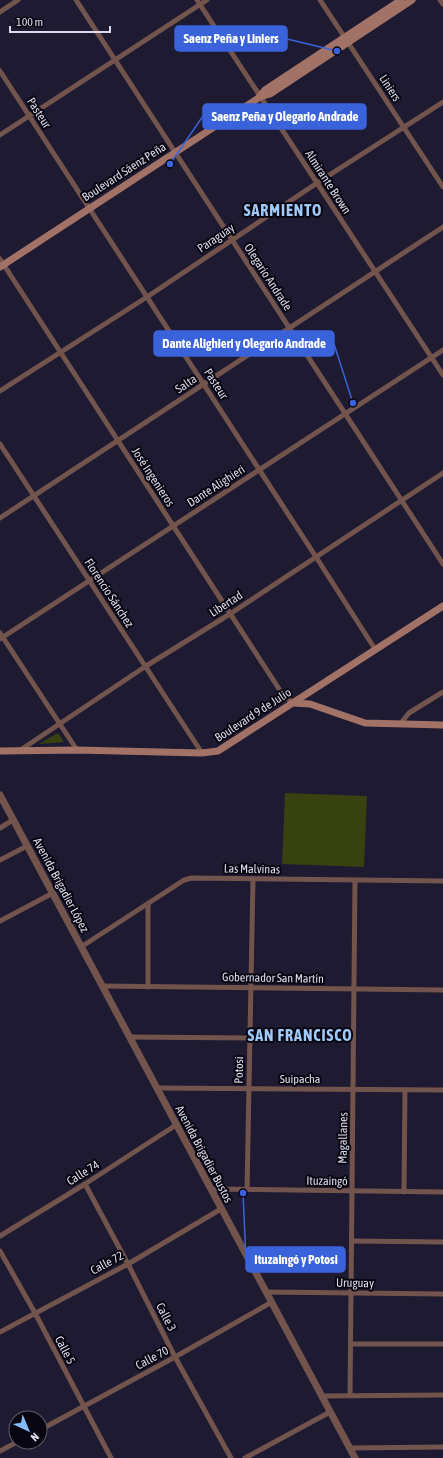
<svg xmlns="http://www.w3.org/2000/svg" width="443" height="1458" font-family="'Asap Condensed',sans-serif">
<style>
.green{fill:#384110}
.lines{fill:none;stroke-linecap:round;stroke-linejoin:round}
.minor{stroke:#73544d;stroke-width:5}
.tertiary{stroke:#73544d;stroke-width:7}
.secondary{stroke:#a37267;stroke-width:7}
.labels{text-anchor:middle;dominant-baseline:central;stroke-width:4;stroke-linejoin:round;paint-order:stroke}
.street-label{font-size:12px;fill:#dedcec;stroke:#080610}
.district-label{font-size:16px;font-weight:bold;letter-spacing:1px;fill:#9fcaf9;stroke:#080610}
.leader{fill:none;stroke:#3a63db;stroke-width:1.5}
.callout-dot{fill:#3a63db;stroke:#080610;stroke-width:1.5}
.callout{fill:#3a63db;stroke:#3a63db;stroke-width:1.5}
.callout-label{font-size:13px;text-anchor:middle;font-weight:bold;fill:#fff}
</style>
<rect width="100%" height="100%" fill="#1d1a31"/>
<!-- green -->
<g class="green">
<polygon points="58,733 64,742 39,744"/>
<polygon points="285,793 367,796 364,867 282,864"/>
</g>
<g class="lines">
<!-- minor -->
<g class="minor">
<polyline points="76,0 443,564"/>
<polyline points="197,0 443,375"/>
<polyline points="320,0 443,187"/>
<polyline points="440,0 443,4"/>
<polyline points="0,12 18,0"/>
<polyline points="0,71 316,557 375,649"/>
<polyline points="0,135 207,0"/>
<polyline points="0,259 283,695 293,703"/>
<polyline points="0,391 147,297 317,183 443,102"/>
<polyline points="0,444 202,753"/>
<polyline points="0,518 443,227"/>
<polyline points="0,633 77,750"/>
<polyline points="0,639 443,350"/>
<polyline points="400,724 409,713 443,692"/>
<polyline points="19,751 146,666 230,614 443,473"/>
<polyline points="0,828 13,820"/>
<polyline points="0,860 27,846"/>
<polyline points="148,904 148,987"/>
<polyline points="0,921 53,893"/>
<polyline points="81,947 184,880 192,878 443,881"/>
<polyline points="102,986 443,990"/>
<polyline points="129,1037 250,1038"/>
<polyline points="157,1088 443,1090"/>
<polyline points="85,1184 128,1264 175,1357 231,1458"/>
<polyline points="211,1189 443,1192"/>
<polyline points="247,1190 253,879"/>
<polyline points="404,1192 405,1090"/>
<polyline points="0,1236 85,1184 176,1125"/>
<polyline points="352,1241 443,1242"/>
<polyline points="0,1251 35,1313 111,1458"/>
<polyline points="266,1292 443,1294"/>
<polyline points="0,1332 128,1264 221,1209"/>
<polyline points="351,1344 443,1344"/>
<polyline points="322,1396 443,1395"/>
<polyline points="350,1396 355,880"/>
<polyline points="40,1430 175,1357 272,1302"/>
<polyline points="350,1448 443,1447"/>
<polyline points="0,1451 17,1442"/>
<polyline points="245,1458 330,1412"/>
</g>
<!-- tertiary -->
<polyline class="tertiary" points="0,795 355,1458"/>
<!-- secondary -->
<g class="secondary">
<polyline points="260,96 265,90 401,0"/>
<polyline points="0,267 260,97 270,94 412,0"/>
<polyline points="293,703 310,704 365,723 443,725"/>
<polyline points="0,751 77,750 202,753 218,751 443,606"/>
</g>
</g>
<g class="labels">
<!-- street labels -->
<g class="street-label">
<text transform="translate(390 88) rotate(57)">Liniers</text>
<text transform="translate(39 113) rotate(57)">Pasteur</text>
<text transform="translate(124 172) rotate(-33)">Boulevard Sáenz Peña</text>
<text transform="translate(328 182) rotate(57)">Almirante Brown</text>
<text transform="translate(216 238) rotate(-34)">Paraguay</text>
<text transform="translate(268 277) rotate(57)">Olegario Andrade</text>
<text transform="translate(186 384) rotate(-34)">Salta</text>
<text transform="translate(216 384) rotate(57)">Pasteur</text>
<text transform="translate(153 477) rotate(57)">José Ingenieros</text>
<text transform="translate(216 486) rotate(-33)">Dante Alighieri</text>
<text transform="translate(109 593) rotate(57)">Florencio Sánchez</text>
<text transform="translate(226 604) rotate(-33)">Libertad</text>
<text transform="translate(253 715) rotate(-33)">Boulevard 9 de Julio</text>
<text transform="translate(252 869) rotate(1)">Las Malvinas</text>
<text transform="translate(61 885) rotate(62)">Avenida Brigadier López</text>
<text transform="translate(273 978) rotate(1)">Gobernador San Martín</text>
<text transform="translate(239 1070) rotate(-89)">Potosi</text>
<text x="300" y="1079">Suipacha</text>
<text transform="translate(343 1138) rotate(-89)">Magallanes</text>
<text transform="translate(204 1154) rotate(62)">Avenida Brigadier Bustos</text>
<text transform="translate(83 1173) rotate(-32)">Calle 74</text>
<text transform="translate(327 1181) rotate(1)">Ituzaingó</text>
<text transform="translate(107 1263) rotate(-28)">Calle 72</text>
<text transform="translate(355 1283) rotate(1)">Uruguay</text>
<text transform="translate(166 1317) rotate(63)">Calle 3</text>
<text transform="translate(65 1350) rotate(62)">Calle 5</text>
<text transform="translate(152 1358) rotate(-28)">Calle 70</text>
</g>
<!-- district labels -->
<g class="district-label">
<text x="283" y="210">SARMIENTO</text>
<text x="300" y="1035">SAN FRANCISCO</text>
</g>
</g>
<!-- callouts -->
<path class="leader" d="M337 51L287 39M170 164L203 116M353 403L334 344M243 1193L246 1260"/>
<g class="callout-dot">
<circle cx="337" cy="51" r="4"/>
<circle cx="170" cy="164" r="4"/>
<circle cx="353" cy="403" r="4"/>
<circle cx="243" cy="1193" r="4"/>
</g>
<g class="callout">
<rect x="175" y="26" width="112" height="25" rx="4"/>
<rect x="203" y="104" width="163" height="25" rx="4"/>
<rect x="154" y="331" width="180" height="25" rx="4"/>
<rect x="246" y="1247" width="99" height="25" rx="4"/>
</g>
<g class="callout-label">
<text x="231" y="43">Saenz Peña y Liniers</text>
<text x="285" y="121">Saenz Peña y Olegario Andrade</text>
<text x="244" y="348">Dante Alighieri y Olegario Andrade</text>
<text x="296" y="1264">Ituzaingó y Potosi</text>
</g>
<!-- north arrow -->
<g transform="translate(28 1430) rotate(136)"><circle r="19" fill="#080610" stroke="#5e5c68"/>
<path d="M0-3L7 15L0 10L-7 15Z" fill="#82bcfa"/>
<text y="-6" font-size="11" font-weight="bold" text-anchor="middle" fill="#dedcec">N</text>
</g>
<!-- scale -->
<path d="M10 26v6h100v-6" fill="none" stroke="#dedcec" stroke-width="2"/>
<text x="16" y="26" font-size="12" fill="#dedcec" stroke="#080610" stroke-width="3" paint-order="stroke">100 m</text>
</svg>
